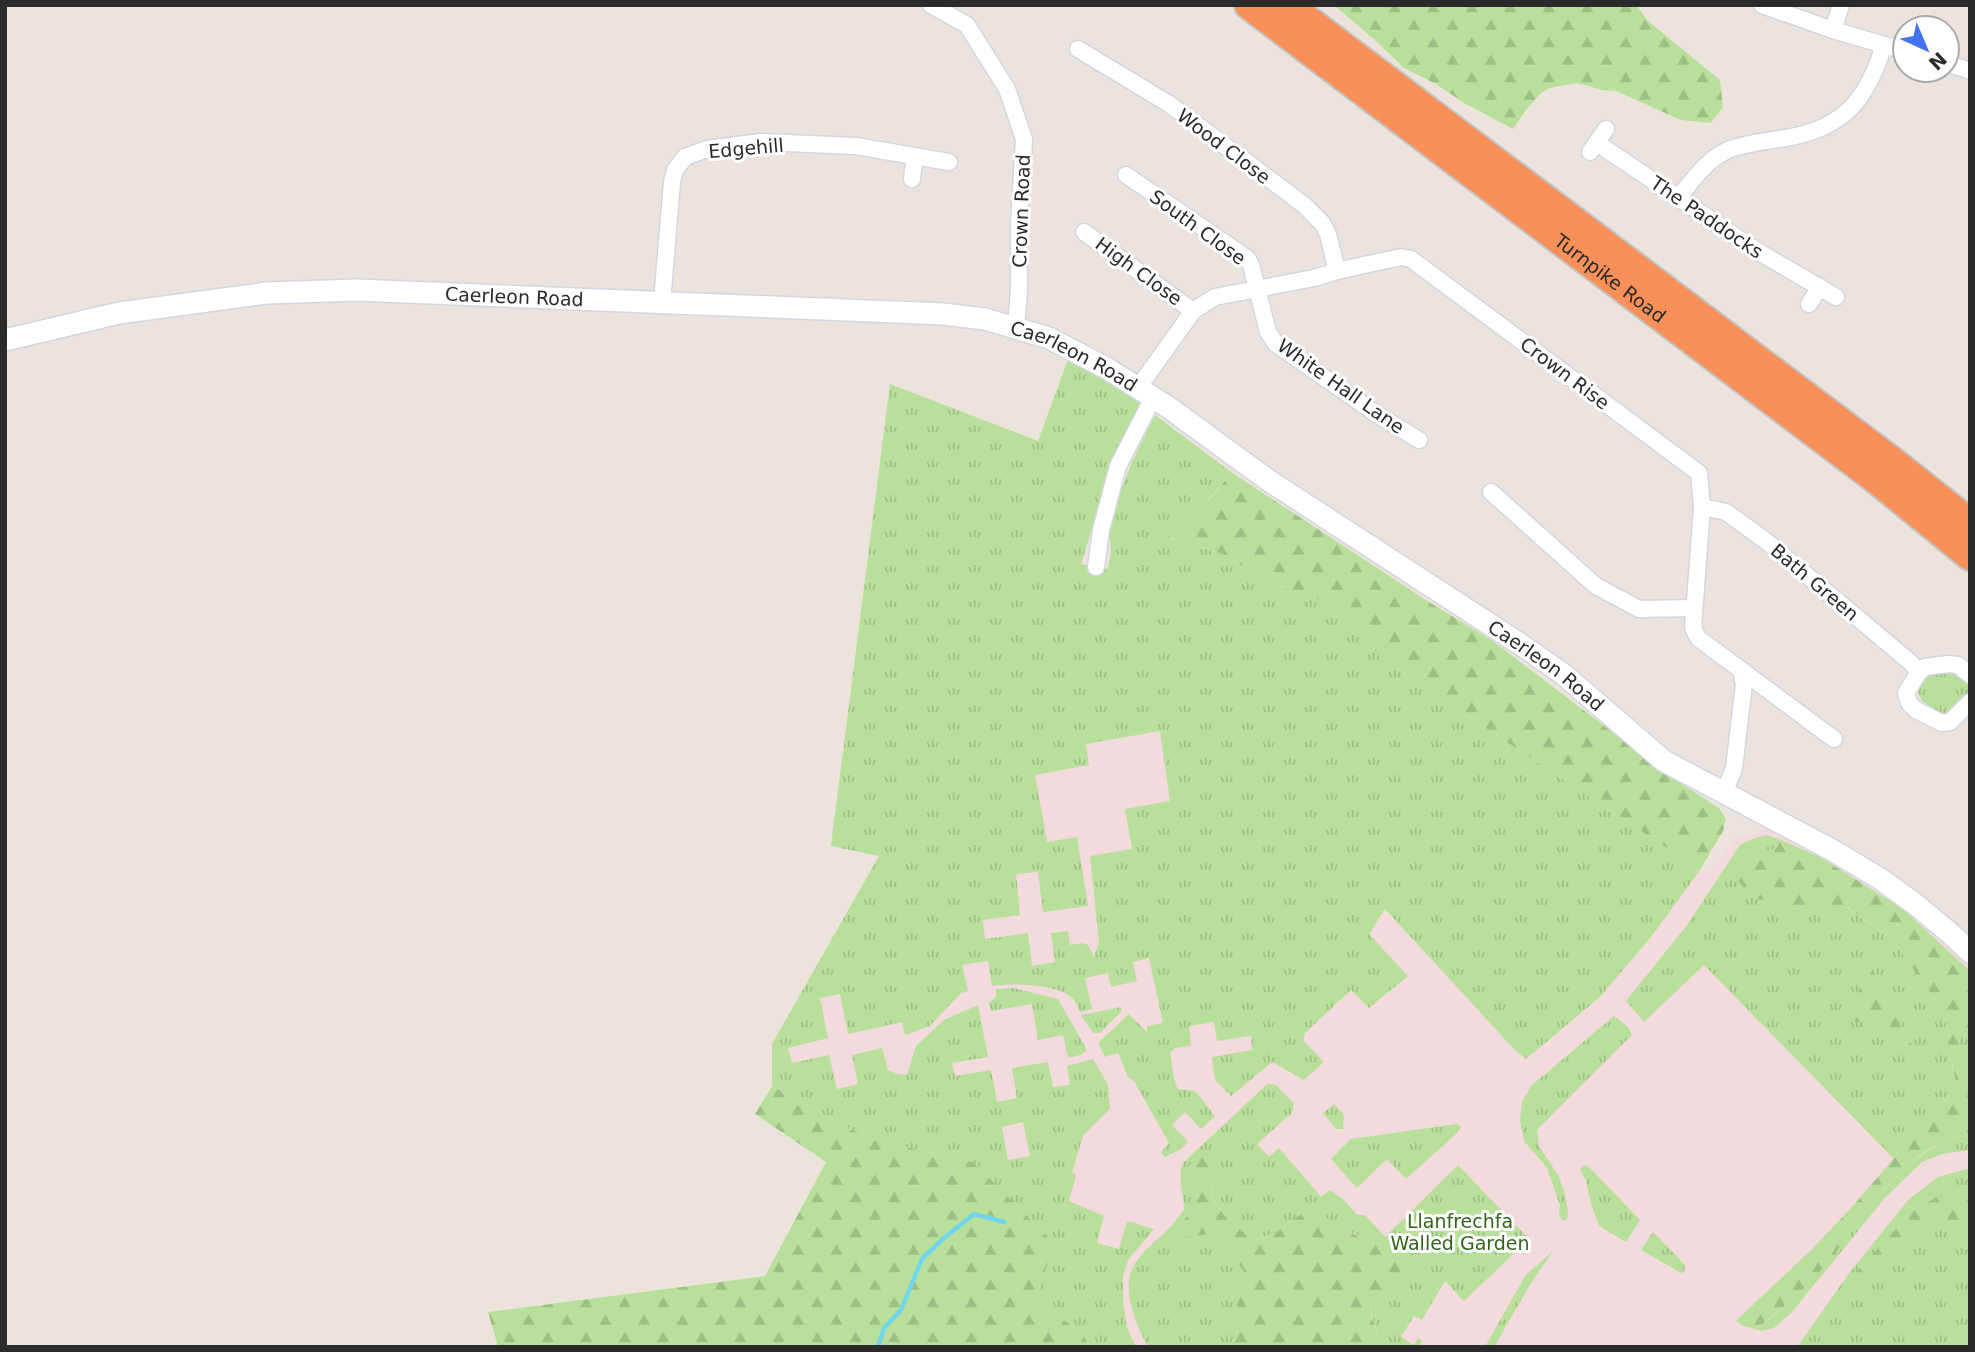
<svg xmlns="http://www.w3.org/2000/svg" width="1975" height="1352" font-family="'DejaVu Sans',sans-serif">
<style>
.medical{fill:#f2dadd}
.grass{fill:url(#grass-tufts);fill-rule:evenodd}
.forest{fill:url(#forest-firs)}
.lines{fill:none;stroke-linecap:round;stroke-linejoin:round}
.stream{stroke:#72d6ea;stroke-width:4.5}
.street-casing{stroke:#d2d6e2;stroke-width:19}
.secondary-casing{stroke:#d2d6e2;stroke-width:24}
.highway-casing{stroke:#c3c3c3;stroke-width:32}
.street{stroke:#fff;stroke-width:16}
.secondary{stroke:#fff;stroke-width:21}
.highway{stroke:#f9905a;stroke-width:28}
.labels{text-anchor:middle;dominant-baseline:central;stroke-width:6;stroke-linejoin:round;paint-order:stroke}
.street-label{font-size:19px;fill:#2a2a2a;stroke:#fff}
.park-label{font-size:19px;fill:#32651c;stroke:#fff}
</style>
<defs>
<pattern id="grass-tufts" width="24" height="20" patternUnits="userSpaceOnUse" patternTransform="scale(1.75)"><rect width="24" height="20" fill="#b9e09a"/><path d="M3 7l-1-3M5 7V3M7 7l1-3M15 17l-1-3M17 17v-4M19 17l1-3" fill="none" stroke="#9fc085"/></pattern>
<pattern id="forest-firs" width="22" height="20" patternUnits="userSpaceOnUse" patternTransform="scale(1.75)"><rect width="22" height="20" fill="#b9e09a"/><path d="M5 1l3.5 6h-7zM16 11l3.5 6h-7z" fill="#9fc085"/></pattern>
</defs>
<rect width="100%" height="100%" fill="#ece4dc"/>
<!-- medical -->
<polygon class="medical" points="890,384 1073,563 1107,570 1119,547 1273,584 1338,606 1383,660 1700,870 1711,871 1735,838 1751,835 1765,829 1816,851 1898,901 1965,957 1970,962 1970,1347 1089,1347 1083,1334 833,1120 772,1086 772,1044 879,856 831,846"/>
<!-- grass -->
<g class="grass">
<path d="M1067 362H1082L1145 401 1106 483 1081 564 1108 569 1111 551 1108 525 1131 464 1155 415 1231 472 1223 483 1193 517 1167 537 1222 554 1273 584 1338 606 1383 660 1700 870 1651 937 1600 997 1526 1059 1514 1049 1385 909 1369 934 1408 976 1369 1008 1351 990 1305 1033 1303 1041 1324 1062 1304 1080 1272 1062 1231 1096 1215 1080 1212 1057 1252 1050 1251 1036 1217 1041 1214 1022 1189 1026 1191 1046 1175 1048 1170 1053C1173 1066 1172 1077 1178 1089L1195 1091 1215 1116 1201 1129 1185 1112 1172 1125 1188 1142 1181 1149 1165 1157 1161 1152 1169 1143 1134 1081 1128 1077 1118 1053 1105 1057 1098 1043 1129 1014 1147 1032V1026L1163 1023 1149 958 1133 962 1137 981 1111 987 1108 973 1085 978 1092 1009 1080 1012C1078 1008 1075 1000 1071 997 1057 984 1010 983 992 986L988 961 962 965 968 991 961 993 930 1026 905 1035 902 1022 848 1034 840 994 820 998 828 1038 788 1048 792 1063 829 1055 837 1089 858 1084 852 1055 882 1048 888 1070 897 1074 907 1075 916 1046 944 1020 978 1005 988 1057 952 1063 955 1076 991 1070 997 1102 1017 1098 1012 1068 1048 1062 1053 1087 1070 1085 1067 1066 1093 1059 1108 1085 1110 1109 1083 1136 1072 1172 1076 1175 1069 1201 1104 1216 1097 1243 1119 1249 1127 1221 1154 1229 1128 1260 1123 1276V1301L1127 1328 1136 1347H1089L1083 1334 1064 1320H1047L1037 1313 1040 1282 1055 1245 973 1162 874 1140 833 1120 772 1086V1044L879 856 831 846 890 384 1038 441ZM1160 731 1170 801 1125 809 1132 849 1090 856 1099 942 1094 957 1088 945 1082 943 1070 945 1068 931 1051 933 1055 962 1032 966 1028 933 985 939 983 920 1020 915 1016 874 1038 872 1043 912 1088 906 1077 837 1047 842 1035 775 1089 765 1086 744ZM1023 1122 1030 1156 1008 1160 1002 1127Z"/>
<path d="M1957 671C1965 678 1972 683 1968 694L1945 716 1922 701 1917 690C1932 670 1933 672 1957 671Z"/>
<polygon points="1766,835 1776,838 1778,847 1801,907 1846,907 1893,940 1936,1001 1970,1038 1970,1073 1953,1031 1952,1066 1956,1083 1943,1105 1893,1158 1704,965 1644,1022 1626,1001 1687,925 1740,845 1752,839"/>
<polygon points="1014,988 1058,999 1087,1050 1080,1055 1068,1058 1063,1035 1038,1040 1032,1004 991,1011 989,1003 996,996 996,989"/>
<polygon points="1121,1007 1122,1011 1100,1033 1093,1033 1081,1015"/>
<polygon points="1614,1016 1628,1027 1632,1035 1537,1130 1539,1146 1558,1175 1564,1190 1568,1210 1567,1219 1563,1221 1559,1214 1560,1205 1547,1168 1524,1141 1520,1120 1522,1102 1532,1085"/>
<path d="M1267 1084 1276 1085 1294 1104 1292 1113 1257 1144 1269 1157 1279 1148 1321 1197 1330 1190 1344 1200 1357 1215H1365L1385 1237 1458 1165 1529 1239 1464 1301 1445 1281 1422 1320 1414 1316 1401 1337 1414 1345 1418 1338 1422 1341 1419 1347H1376C1380 1330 1372 1322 1370 1306L1376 1300 1399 1294 1397 1248 1365 1241 1354 1233 1290 1221C1279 1232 1269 1236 1253 1240L1224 1215 1213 1199 1212 1183 1192 1209 1187 1219 1226 1246 1249 1277C1233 1294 1239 1304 1238 1325 1237 1332 1234 1340 1232 1347H1148C1137 1327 1121 1290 1133 1267 1140 1253 1155 1242 1166 1231 1173 1224 1179 1217 1184 1210 1184 1194 1177 1178 1183 1163Z"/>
<polygon points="1334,1104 1344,1115 1343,1129 1336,1129 1323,1113"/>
<polygon points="1457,1124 1461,1127 1456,1134 1406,1179 1387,1159 1357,1188 1331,1159 1351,1139"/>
<polygon points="1963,1136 1970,1136 1970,1150 1942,1154 1922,1162 1884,1199 1792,1312 1774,1328 1761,1331 1756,1329 1776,1314 1826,1265 1868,1208 1907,1165 1942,1141"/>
<polygon points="1584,1165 1588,1166 1640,1220 1626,1242 1599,1226 1591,1204 1586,1181 1580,1169"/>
<polygon points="1966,1169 1970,1169 1970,1347 1797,1347 1850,1272 1909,1199 1938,1177"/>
<polygon points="1653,1232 1685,1265 1684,1272 1681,1273 1641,1250"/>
<polygon points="1553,1251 1531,1283 1494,1347 1485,1347 1525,1276"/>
</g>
<!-- forest -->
<g class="forest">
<polygon points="1334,5 1636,5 1648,21 1720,80 1723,107 1711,123 1681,120 1616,91 1602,90 1577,83 1549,88 1540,94 1526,110 1513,129 1464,103 1436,84 1404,68 1376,41"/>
<path d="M1231 472 1429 602 1493 641 1674 779 1719 808 1726 819 1723 831 1700 870 1383 660 1338 606 1273 584 1222 554 1167 537C1191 518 1214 498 1231 472Z"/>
<polygon points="1776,838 1820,857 1903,909 1970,971 1970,1038 1936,1001 1893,940 1847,907 1801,907 1752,898 1735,877 1747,858 1778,847"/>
<polygon points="1864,962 1869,964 1878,980 1926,1072 1917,1070 1891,1027 1881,1015 1869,1015 1863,1022 1855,1022 1862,969"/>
<path d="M1953 1031 1970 1073V1136C1911 1135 1860 1224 1827 1264 1806 1288 1781 1310 1756 1329L1744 1326 1736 1321 1812 1249 1853 1206 1906 1144 1943 1105 1956 1083 1946 1033Z"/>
<polygon points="772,1086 833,1120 874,1140 973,1162 1056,1245 1040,1282 1037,1313 1047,1320 1064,1320 1083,1334 1089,1347 498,1347 488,1312 765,1276 826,1162 755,1114"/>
<path d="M1205 1156 1210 1167 1213 1200 1224 1215 1253 1240C1279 1235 1284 1224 1305 1212L1332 1220 1365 1241 1397 1248 1408 1260 1412 1273 1407 1285 1399 1294 1376 1300 1370 1306C1371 1322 1380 1330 1376 1347H1232C1234 1340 1237 1332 1238 1325 1239 1302 1232 1296 1248 1277L1226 1246 1209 1234 1174 1238 1173 1233C1199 1207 1191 1203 1186 1169L1194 1160Z"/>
<polygon points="1967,1187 1970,1187 1970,1221 1942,1221 1925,1227 1885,1264 1865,1287 1857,1286 1854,1282 1855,1273 1912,1212 1933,1199"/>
</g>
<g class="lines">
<!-- stream -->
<polyline class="stream" points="878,1347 884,1328 901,1310 922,1259 944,1238 974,1214 1004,1222"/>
<!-- street casing -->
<g class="street-casing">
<g id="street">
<polyline points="931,5 967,25 1007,89 1024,139 1019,224 1019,290 1016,327"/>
<polyline points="1762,5 1833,30 1905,51"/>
<polyline points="1833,30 1841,5"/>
<polyline points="1078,49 1169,104 1304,205 1322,223 1328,234 1337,271"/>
<polyline points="1947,63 1970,71"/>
<polyline points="1597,143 1754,249 1836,297"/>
<polyline points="1590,152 1606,129"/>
<polyline points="1126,175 1247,258 1251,265 1268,332 1276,344 1378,415 1419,440"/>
<polyline points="912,179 915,156"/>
<path d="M1678 198C1693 180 1706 160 1728 150 1746 143 1767 141 1786 138 1844 128 1867 100 1884 45"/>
<polyline points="1084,232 1193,311"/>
<polyline points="662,302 672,182 675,170 685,157 707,149 761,142 856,146 949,162"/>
<polyline points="1809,304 1820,287"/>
<polyline points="1138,388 1193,311 1215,297 1314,278 1337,271 1401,257 1411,259 1699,473 1702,507 1693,628 1698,638 1741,670 1744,684 1734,768 1724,793"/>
<polyline points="1491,492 1596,586 1639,609 1694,608"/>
<polyline points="1702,507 1726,512 1766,541 1910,662 1919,672"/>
<polyline points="1096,567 1101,530 1118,466 1153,398"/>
<polyline points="1741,670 1834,739"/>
<polyline points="1970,675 1958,665 1948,664 1925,667 1919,672 1906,693 1909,703 1916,710 1942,723 1950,722 1970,702"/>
</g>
</g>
<!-- secondary casing -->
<g class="secondary-casing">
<g id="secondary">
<path id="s1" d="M5 340 119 313 267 293 357 290 943 314 985 319 1049 338 1108 369 1168 407 1268 480 1520 644 1563 674 1664 761 1832 850 1879 878 1915 904 1951 934 1970 952"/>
</g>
</g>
<!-- highway casing -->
<g class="highway-casing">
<g id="highway">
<path id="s2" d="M1249 5 1877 480 1970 556"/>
<polyline points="1288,5 1892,461 1970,523"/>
</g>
</g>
<!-- street -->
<use href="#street" class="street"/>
<!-- secondary -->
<use href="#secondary" class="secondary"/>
<!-- highway -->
<use href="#highway" class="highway"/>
</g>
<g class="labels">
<!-- street labels -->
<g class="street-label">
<text transform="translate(1224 146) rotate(37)">Wood Close</text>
<text transform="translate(746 148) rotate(-5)">Edgehill</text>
<text transform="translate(1021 211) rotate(-88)">Crown Road</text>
<text transform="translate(1707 217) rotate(34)">The Paddocks</text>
<text transform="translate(1198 227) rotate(36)">South Close</text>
<text transform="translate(1139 271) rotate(36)">High Close</text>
<text stroke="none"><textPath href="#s2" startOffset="453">Turnpike Road</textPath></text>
<text stroke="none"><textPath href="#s1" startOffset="514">Caerleon Road</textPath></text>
<text stroke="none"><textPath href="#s1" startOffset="1082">Caerleon Road</textPath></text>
<text transform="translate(1565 373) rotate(37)">Crown Rise</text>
<text transform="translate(1341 386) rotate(35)">White Hall Lane</text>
<text transform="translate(1815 582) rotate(40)">Bath Green</text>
<text stroke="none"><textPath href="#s1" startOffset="1648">Caerleon Road</textPath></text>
</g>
<!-- park labels -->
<g class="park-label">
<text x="1460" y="1221">Llanfrechfa<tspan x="1460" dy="22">Walled Garden</tspan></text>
</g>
</g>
<!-- border -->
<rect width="1975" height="1352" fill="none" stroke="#2a2a2a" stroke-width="14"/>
<!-- north arrow -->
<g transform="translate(1926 49) rotate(136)"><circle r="33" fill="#ffffff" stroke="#aaaaaa" stroke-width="2"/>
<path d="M0-5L12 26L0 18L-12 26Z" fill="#4173f4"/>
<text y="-10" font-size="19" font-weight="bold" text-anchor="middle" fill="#2a2a2a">N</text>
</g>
</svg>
